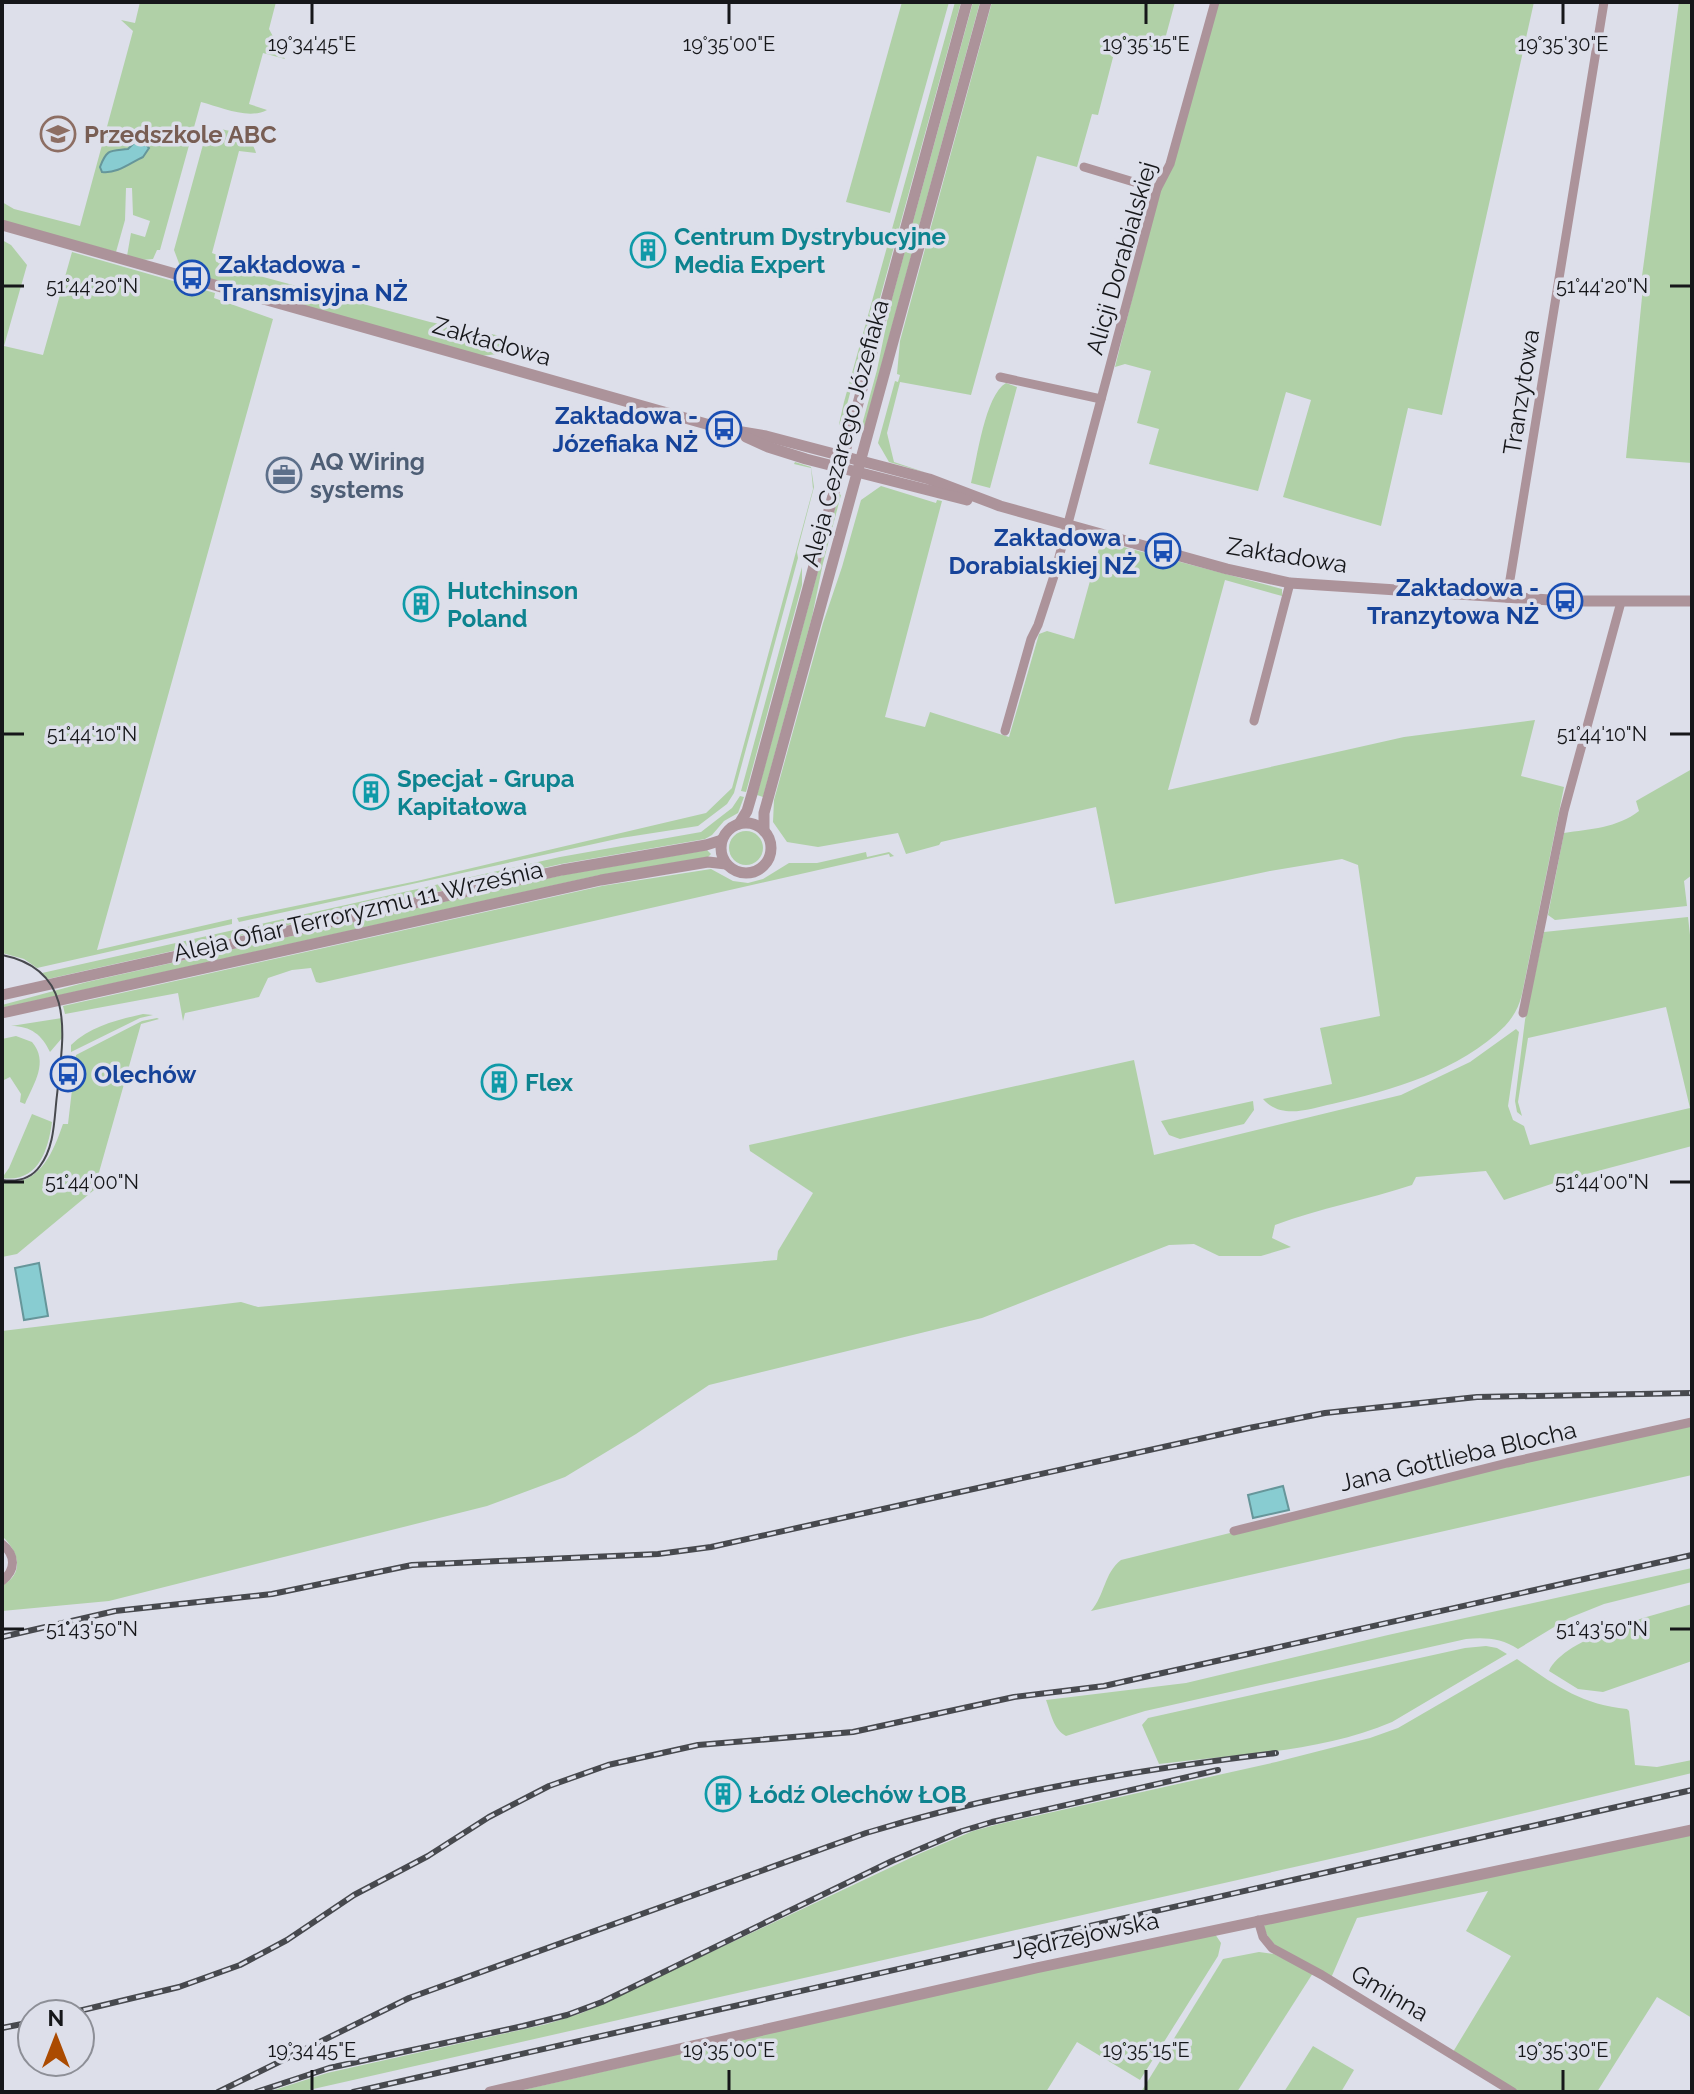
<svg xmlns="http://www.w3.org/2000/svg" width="1694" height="2094" font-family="Raleway,sans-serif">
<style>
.green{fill:#b0d0a7}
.water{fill:#88ccd1;stroke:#66969a;stroke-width:2}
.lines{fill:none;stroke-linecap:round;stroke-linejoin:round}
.minor{stroke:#ac939a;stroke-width:9}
.tertiary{stroke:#ac939a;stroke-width:11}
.tram{stroke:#47494e;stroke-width:2}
.rail-casing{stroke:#47494e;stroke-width:6}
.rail{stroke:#dddfea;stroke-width:3;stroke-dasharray:9;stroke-linecap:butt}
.ticks{fill:none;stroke:#16171a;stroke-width:3}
.labels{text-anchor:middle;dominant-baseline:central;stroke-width:7;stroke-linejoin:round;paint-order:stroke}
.education-label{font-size:24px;font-weight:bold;fill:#785e54;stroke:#dddfea;text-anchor:start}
.culture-label{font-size:24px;font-weight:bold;fill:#0d838f;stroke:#dddfea;text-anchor:start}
.street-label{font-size:24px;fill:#16171a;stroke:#dddfea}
.transit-label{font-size:24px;font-weight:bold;fill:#164399;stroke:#dddfea;text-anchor:end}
.service-label{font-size:24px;font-weight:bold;fill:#4e5e75;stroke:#dddfea;text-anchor:start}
.ticks-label{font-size:20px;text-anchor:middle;fill:#16171a;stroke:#dddfea;stroke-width:7;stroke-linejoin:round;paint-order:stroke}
</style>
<rect width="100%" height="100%" fill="#dddfea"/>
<!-- green -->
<g class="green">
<path d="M140 2H276L269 29 285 59 263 53 249 104 267 110C248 120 221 107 201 102L160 250H157L153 259 141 260 127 256 131 233 145 237 150 221 133 215 132 188H126L125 220 116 252 2 221V202L14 209 80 226 133 31 121 20 135 23Z"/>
<polygon points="902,2 949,2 890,213 846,202"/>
<polygon points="955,2 961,2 880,298 857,367 841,427 839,424 844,402"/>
<polygon points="973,2 980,2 863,433 860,432 877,370 891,302"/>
<polygon points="992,2 1175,2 1161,54 1117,42 1098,115 1092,114 1077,167 1037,156 971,395 900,382 887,433 894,462 927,473 889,462 878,443 895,381 898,382 900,375 897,374 900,341"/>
<polygon points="1218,2 1534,2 1442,415 1408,408 1381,526 1283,497 1311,400 1286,392 1258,491 1149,464 1159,429 1137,423 1151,371 1125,364 1115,367 1156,203"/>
<polygon points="1679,2 1692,2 1692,463 1626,458 1644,277 1642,276"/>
<path d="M220 129C237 132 252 136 256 153L239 151 212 253 220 256 218 263 234 267 236 263 244 271 252 274 430 322 496 335 504 340 506 346 497 354 481 356 209 279 210 275 180 266 174 250 204 141 209 134Z"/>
<polygon points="2,240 11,245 27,265 4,346 43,355 72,252 215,293 214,298 273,319 97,950 232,919 232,924 37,968 24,959 2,953"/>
<path d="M1006 383 1017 387 990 488 971 483C977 459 985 395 1006 383Z"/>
<polygon points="795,462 811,467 814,487 797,552 798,558 734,793 727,804 698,826 621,838 239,922 237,918 417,881 706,813 732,788 813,489 811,468 794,464"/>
<path d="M881 486 936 503 937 500 942 501 885 717 925 727 930 712 1009 737 1039 634 1047 631 1074 639 1101 541 1282 589V596L1225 580 1168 790 1404 737 1535 720 1521 776 1564 787 1522 994C1519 1007 1514 1016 1505 1026 1459 1071 1393 1090 1332 1104 1309 1109 1281 1120 1263 1099L1332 1084 1320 1028 1380 1016 1358 865 1342 859 1270 871 1115 904 1096 807 941 842 939 845 906 854 898 833 818 847 787 842 773 822 774 800 823 623 842 567 861 500Z"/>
<polygon points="839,494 841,495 823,563 812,617 763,797 757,795"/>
<polygon points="802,567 802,585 746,792 741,791"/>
<path d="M1692 769V875L1684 881 1687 906 1555 920 1548 915 1564 833C1590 829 1617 828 1639 811L1636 801Z"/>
<polygon points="740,796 744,797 738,813 724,821 712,835 705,839 561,864 48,979 42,973 560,857 701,832 732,808"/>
<circle cx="746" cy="848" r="17"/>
<polygon points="707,850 711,854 708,857 600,875 2,1008 2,1005 87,982 563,875"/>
<polygon points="866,852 867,857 889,852 894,856 890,857 889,854 320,983 316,982 311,968 292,970 268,978 259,997 185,1013 183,1021 178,993 65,1014 63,1006 602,886 711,869 733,881 748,883 763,879 789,863 817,863"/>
<path d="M1688 917 1692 953V1146L1560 1181 1504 1200 1486 1171 1416 1177 1412 1185C1367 1200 1320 1208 1275 1225L1272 1238 1291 1247 1261 1256H1219L1194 1244 1169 1245 982 1318 709 1385 636 1434 565 1477 487 1506 109 1601 2 1611V1586C25 1573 19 1552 2 1536V1331L241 1302 258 1307 777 1260 778 1251 813 1193 750 1151 749 1145 1134 1060 1154 1155 1401 1095 1470 1062 1516 1029 1519 1032 1508 1106 1513 1120 1524 1126 1530 1145 1690 1108 1666 1007 1528 1038 1518 1102 1522 1116 1517 1112 1515 1101 1525 1020 1544 932Z"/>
<path d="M143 1014 153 1015 140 1018 71 1052V1045C91 1026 117 1020 143 1014Z"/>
<path d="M62 1018V1038L50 1052C42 1035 31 1026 11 1026Z"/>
<path d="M157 1018 159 1019 141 1024 94 1190 17 1254 2 1257V1182C39 1187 53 1153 63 1124H68L76 1055 142 1021Z"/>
<path d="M16 1036 32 1042C49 1062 34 1083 25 1104L20 1102 21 1094 10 1077 2 1081V1039Z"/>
<polygon points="1253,1101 1254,1110 1244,1124 1180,1139 1169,1135 1161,1121"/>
<path d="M32 1114 52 1122C48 1151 38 1183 2 1178L9 1168Z"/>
<path d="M1692 1424V1475L1091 1611C1105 1595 1104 1573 1121 1560L1355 1502Z"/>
<path d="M1692 1568V1582L1604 1604 1569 1618 1518 1649C1502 1638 1484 1637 1466 1639L1145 1711 1066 1736C1053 1729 1051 1713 1046 1700L1186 1683 1388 1635Z"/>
<path d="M1692 1604V1661L1603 1692 1578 1689 1549 1671C1564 1637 1657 1614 1692 1604Z"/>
<path d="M1486 1646 1497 1648 1507 1654 1392 1722C1320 1753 1236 1754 1159 1764L1142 1725 1148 1718 1465 1648Z"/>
<path d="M1517 1659C1553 1684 1581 1705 1627 1709L1629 1711 1635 1765 1657 1767 1692 1760V1773L1370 1850 300 2092H268L327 2073 547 2024 582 2013 921 1853 973 1831 999 1824 1276 1762 1370 1738 1398 1728Z"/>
<path d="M1692 1835V2018L1657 1997 1597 2092H1517L1453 2052 1511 1956 1466 1931 1488 1891 1357 1918 1331 1978C1310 1965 1268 1952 1264 1926L1268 1923Z"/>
<polygon points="1215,1934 1221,1943 1218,1956 1140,2080 1077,2042 1046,2092 514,2092 974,1986"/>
<polygon points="1259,1952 1274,1954 1313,1973 1237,2092 1141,2092 1223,1959"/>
<polygon points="1313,2046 1354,2070 1341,2092 1284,2092"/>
</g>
<!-- water -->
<g class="water">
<path d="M140 137 149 148 143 157C130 163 117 174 102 172L100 167C107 148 111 151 128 149Z"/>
<polygon points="39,1263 48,1316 24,1320 15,1268"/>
<polygon points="1283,1486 1289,1510 1253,1518 1248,1495"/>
</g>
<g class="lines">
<!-- minor -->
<g class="minor">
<polyline points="1084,167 1157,189"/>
<polyline points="1000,377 1101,399"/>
<polyline points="1507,598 1604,2"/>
<polyline points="1254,721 1290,583"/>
<polyline points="1005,731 1031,639 1038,625 1054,576 1157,189 1170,164 1215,2"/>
<polyline points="1523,1013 1564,811 1621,602"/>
<polyline points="1234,1531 1507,1463 1692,1422"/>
<path d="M2 1544C16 1555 16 1570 2 1581"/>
<polyline points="1258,1920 1263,1937 1272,1948 1322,1975 1513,2092"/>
</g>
<!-- tertiary -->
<g class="tertiary">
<polyline points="2,225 724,429 766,436 884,467 929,479 1000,506 1227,569 1290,583 1565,601 1692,601"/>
<polyline points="746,437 768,447 806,459 967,500"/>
<circle cx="746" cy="848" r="25"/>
<polyline points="739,824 747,811 752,794 967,2"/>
<polyline points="764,831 764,813 986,2"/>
<polyline points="2,995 562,870 706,845 722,840"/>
<polyline points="2,1013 601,880 708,862 726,864"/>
<polyline points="490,2092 1036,1968 1692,1830"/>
</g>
<!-- tram -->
<path class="tram" d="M2 955C78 970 63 1038 57 1095 54 1119 55 1146 40 1166 31 1179 17 1182 2 1180"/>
<!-- rail casing -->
<g class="rail-casing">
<g id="rail">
<polyline points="2,1637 115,1611 272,1594 412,1565 658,1554 711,1547 1249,1428 1325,1413 1477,1397 1692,1393"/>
<polyline points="66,2014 179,1987 240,1965 287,1940 354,1895 428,1856 489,1817 549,1786 608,1765 698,1745 853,1732 1014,1697 1104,1686 1692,1555"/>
<polyline points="2,2028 32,2022"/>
<path d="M218 2092 409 1998 866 1833C1000 1792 1137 1770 1276 1753"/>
<polyline points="256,2092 329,2068 523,2026 567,2015 602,2002 892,1861 962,1831 992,1822 1218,1770"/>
<polyline points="353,2092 1692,1790"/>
</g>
</g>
<!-- rail -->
<use href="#rail" class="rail"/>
</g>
<!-- ticks -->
<path class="ticks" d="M312 4V24M729 4V24M1146 4V24M1563 4V24M4 286H24M1670 286H1690M4 734H24M1670 734H1690M4 1182H24M1670 1182H1690M4 1629H24M1670 1629H1690M312 2070V2090M729 2070V2090M1146 2070V2090M1563 2070V2090"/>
<!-- icons -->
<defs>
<g id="school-ring" transform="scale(1.8)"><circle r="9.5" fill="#dddfea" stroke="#8d6e63" stroke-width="1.5"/><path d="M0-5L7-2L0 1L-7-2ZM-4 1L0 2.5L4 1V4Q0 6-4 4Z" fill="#8d6e63"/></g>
<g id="building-ring" transform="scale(1.8)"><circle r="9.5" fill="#dddfea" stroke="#0f9aa8" stroke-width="1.5"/><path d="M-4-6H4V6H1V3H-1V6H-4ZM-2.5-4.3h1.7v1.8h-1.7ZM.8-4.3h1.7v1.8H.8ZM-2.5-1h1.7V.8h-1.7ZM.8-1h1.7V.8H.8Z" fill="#0f9aa8"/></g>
<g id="bus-ring" transform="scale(1.8)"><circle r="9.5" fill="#dddfea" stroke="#1a4fb4" stroke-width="1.5"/><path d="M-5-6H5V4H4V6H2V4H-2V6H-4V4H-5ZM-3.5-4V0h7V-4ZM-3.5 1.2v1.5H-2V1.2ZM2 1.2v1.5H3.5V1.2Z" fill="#1a4fb4"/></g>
<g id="office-ring" transform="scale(1.8)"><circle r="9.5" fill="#dddfea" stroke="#5c6f8a" stroke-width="1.5"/><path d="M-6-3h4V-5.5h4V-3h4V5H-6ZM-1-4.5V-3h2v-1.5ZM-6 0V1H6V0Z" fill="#5c6f8a"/></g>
</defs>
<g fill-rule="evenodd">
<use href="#school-ring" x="58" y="134"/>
<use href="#building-ring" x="648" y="250"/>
<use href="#bus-ring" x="192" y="278"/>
<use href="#bus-ring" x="724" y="429"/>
<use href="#office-ring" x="284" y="475"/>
<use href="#bus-ring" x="1163" y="551"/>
<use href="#bus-ring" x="1565" y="601"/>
<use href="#building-ring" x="421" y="604"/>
<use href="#building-ring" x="371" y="792"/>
<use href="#bus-ring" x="68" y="1074"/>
<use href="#building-ring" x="499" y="1082"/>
<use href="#building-ring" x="723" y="1794"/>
</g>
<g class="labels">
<!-- education labels -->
<g class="education-label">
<text x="84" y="134">Przedszkole ABC</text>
</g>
<!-- culture labels -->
<g class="culture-label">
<text x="674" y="236">Centrum Dystrybucyjne<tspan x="674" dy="28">Media Expert</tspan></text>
<text x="447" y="590">Hutchinson<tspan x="447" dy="28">Poland</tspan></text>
<text x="397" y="778">Specjał - Grupa<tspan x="397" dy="28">Kapitałowa</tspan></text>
<text x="525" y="1082">Flex</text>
<text x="749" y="1794">Łódź Olechów ŁOB</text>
</g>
<!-- street labels -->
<g class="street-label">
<text transform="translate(1121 258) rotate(-74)">Alicji Dorabialskiej</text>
<text transform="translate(492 341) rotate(16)">Zakładowa</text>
<text transform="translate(1521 392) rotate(-81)">Tranzytowa</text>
<text transform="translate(845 433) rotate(-75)">Aleja Cezarego Józefiaka</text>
<text transform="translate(1287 555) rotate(9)">Zakładowa</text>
<text transform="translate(358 911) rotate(-13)">Aleja Ofiar Terroryzmu 11 Września</text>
<text transform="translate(1458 1456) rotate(-13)">Jana Gottlieba Blocha</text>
<text transform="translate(1085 1935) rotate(-12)">Jędrzejowska</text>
<text transform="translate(1390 1993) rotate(31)">Gminna</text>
</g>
<!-- transit labels -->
<g class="transit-label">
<text x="218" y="264" text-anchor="start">Zakładowa -<tspan x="218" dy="28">Transmisyjna NŻ</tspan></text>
<text x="698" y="415">Zakładowa -<tspan x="698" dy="28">Józefiaka NŻ</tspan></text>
<text x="1137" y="537">Zakładowa -<tspan x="1137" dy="28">Dorabialskiej NŻ</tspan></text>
<text x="1539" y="587">Zakładowa -<tspan x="1539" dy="28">Tranzytowa NŻ</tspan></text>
<text x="94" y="1074" text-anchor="start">Olechów</text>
</g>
<!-- service labels -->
<g class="service-label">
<text x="310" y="461">AQ Wiring<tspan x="310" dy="28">systems</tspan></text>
</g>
</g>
<g class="ticks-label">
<text x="312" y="51">19°34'45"E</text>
<text x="729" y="51">19°35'00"E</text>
<text x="1146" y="51">19°35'15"E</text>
<text x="1563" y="51">19°35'30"E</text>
<text x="92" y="293">51°44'20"N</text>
<text x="1602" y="293">51°44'20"N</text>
<text x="92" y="741">51°44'10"N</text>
<text x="1602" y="741">51°44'10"N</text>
<text x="92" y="1189">51°44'00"N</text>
<text x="1602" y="1189">51°44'00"N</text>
<text x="92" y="1636">51°43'50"N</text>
<text x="1602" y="1636">51°43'50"N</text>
<text x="312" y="2057">19°34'45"E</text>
<text x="729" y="2057">19°35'00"E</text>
<text x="1146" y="2057">19°35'15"E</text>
<text x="1563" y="2057">19°35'30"E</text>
</g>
<!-- border -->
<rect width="1694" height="2094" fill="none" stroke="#16171a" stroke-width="8"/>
<!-- north arrow -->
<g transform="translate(56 2038)"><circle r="38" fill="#dddfea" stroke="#8d8f97" stroke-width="2"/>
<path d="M0-6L14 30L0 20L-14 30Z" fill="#ab4b01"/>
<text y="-12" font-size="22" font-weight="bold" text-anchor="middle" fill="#16171a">N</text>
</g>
</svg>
